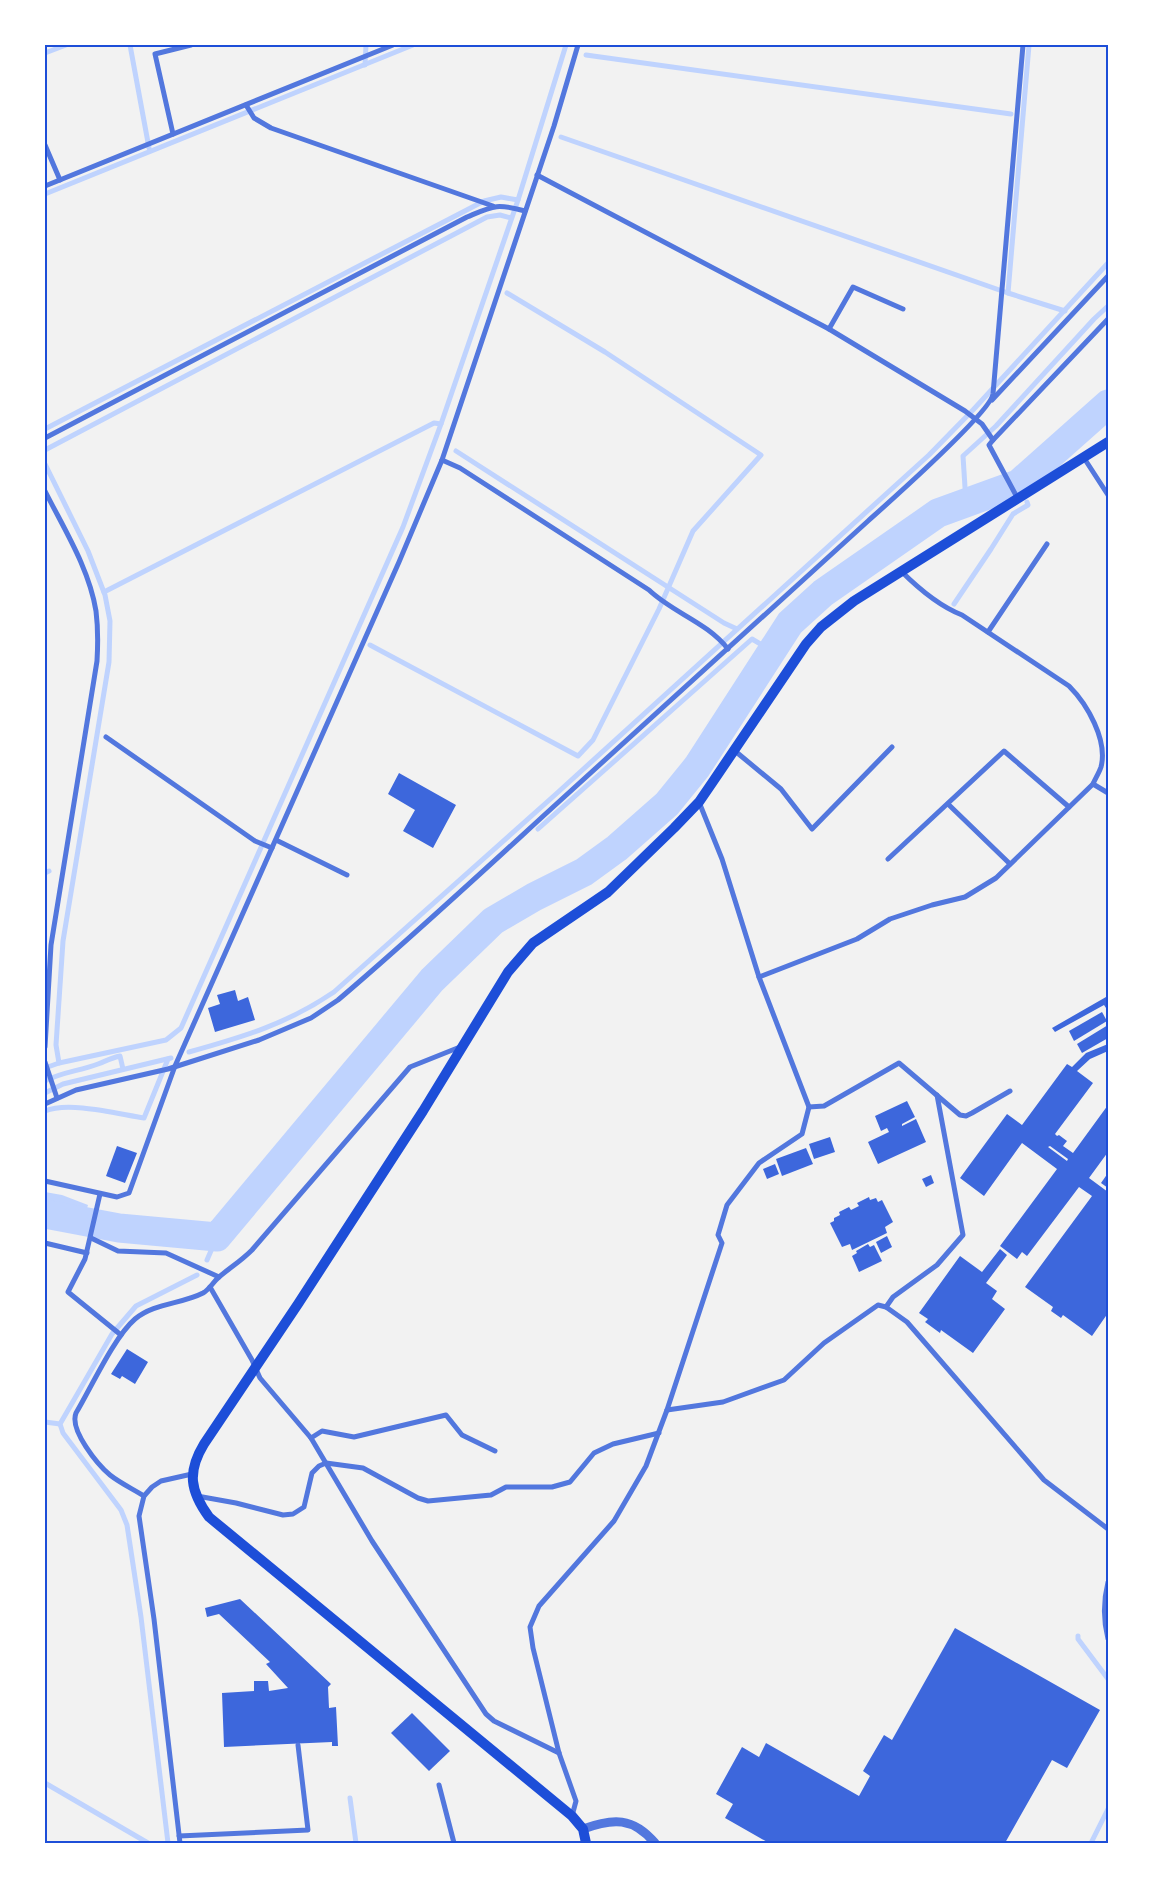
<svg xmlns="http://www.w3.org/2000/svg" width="1153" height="1888" font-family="Manrope,sans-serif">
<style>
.water{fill:#bfd3fe}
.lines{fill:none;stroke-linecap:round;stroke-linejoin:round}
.stream{stroke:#bfd3fe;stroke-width:5}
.river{stroke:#bfd3fe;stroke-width:29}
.building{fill:#3d67dc;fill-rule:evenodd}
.minor{stroke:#5277de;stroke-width:5}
.tertiary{stroke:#5277de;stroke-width:9}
.secondary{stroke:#1d4ed8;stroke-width:10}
.neatline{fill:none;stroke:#1d4ed8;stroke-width:2}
</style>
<rect width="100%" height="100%" fill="#f2f2f2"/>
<!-- water -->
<polygon class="water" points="45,1192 62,1195 88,1205 79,1234 45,1228"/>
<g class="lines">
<!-- stream -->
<g class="stream">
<polyline points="130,45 149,148"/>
<polyline points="45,53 66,45"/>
<polyline points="586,55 1011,114"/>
<polyline points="365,65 366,45"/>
<polyline points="561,137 1008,293 1065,311"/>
<polyline points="45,194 413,45"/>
<polyline points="1008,293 1029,45"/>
<polyline points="45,429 484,201 501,197 518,200"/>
<polyline points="45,450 487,217 500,215 511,218"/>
<polyline points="456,451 724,623 737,629"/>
<polyline points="45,464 88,551 105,595 110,621 109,662 63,941 56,1045 59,1063"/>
<polyline points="1018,484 1020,488"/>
<polyline points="966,503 963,456 996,426 1094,319 1108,306"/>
<polyline points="104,592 434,423 441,424"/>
<polyline points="954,604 991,549 1013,514 1028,505 1027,502"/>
<polyline points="370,645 578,756 593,740 659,609 693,531 761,455 605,352 507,293"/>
<polyline points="538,829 752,639 772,651"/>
<polyline points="45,873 49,871"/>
<path d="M189 1052C243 1037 287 1024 334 992L556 794 929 455 973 410 1108 263"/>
<polyline points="45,1068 59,1063 166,1040 181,1028 403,527 441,424 518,200 566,45"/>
<path d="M45 1081C62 1072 80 1071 98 1064 106 1061 111 1058 120 1056L123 1069"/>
<polyline points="45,1093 63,1084 171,1058"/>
<path d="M45 1111C69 1101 118 1114 144 1118L168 1059"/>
<polyline points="207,1260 217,1237"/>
<polyline points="45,1422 60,1424"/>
<polyline points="1078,1636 1078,1639 1108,1679"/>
<polyline points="45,1783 148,1843"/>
<polyline points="350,1798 356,1843"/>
<polyline points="168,1843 141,1617 127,1525 121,1510 63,1433 60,1424 112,1334 136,1306 197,1275"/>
<polyline points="1091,1843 1108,1809"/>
</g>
<!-- river -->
<polyline class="river" points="45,1214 119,1228 217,1237 432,980 493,921 534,897 584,872 617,848 667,804 697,767 790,623 823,593 938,513 1018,484 1108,404"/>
</g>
<!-- building -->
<g class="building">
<polygon points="399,773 456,805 433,848 403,831 415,810 388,794"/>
<polygon points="235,990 238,1001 248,997 255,1020 215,1032 208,1008 220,1004 217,995"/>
<polygon points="1106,997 1108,1001 1108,1011 1104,1005 1055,1032 1052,1028"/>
<polygon points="1102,1012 1107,1021 1074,1041 1069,1031"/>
<polygon points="1108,1025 1108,1038 1082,1053 1077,1044"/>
<path d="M1108 1044V1051L1090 1059 1077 1071 1093 1083 1055 1134 1057 1136 1059 1135 1067 1141 1063 1146 1073 1153 1108 1105V1152L1089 1178 1108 1192V1313L1092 1336 1063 1315 1061 1318 1051 1311 1053 1307 1025 1287 1092 1196 1079 1187 1027 1256 1022 1252 1017 1259 1000 1246 1057 1169 1022 1143 984 1196 960 1178 1007 1114 1022 1125 1067 1064 1072 1067 1086 1053ZM1050 1146 1068 1159 1067 1161 1048 1147Z"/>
<polygon points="907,1101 915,1117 902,1124 902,1126 916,1119 926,1142 878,1164 868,1142 889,1132 887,1128 881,1131 875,1116"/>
<polygon points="830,1137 835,1152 814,1159 809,1144"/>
<polygon points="117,1146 137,1153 125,1183 106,1176"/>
<polygon points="806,1148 813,1164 782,1176 776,1159"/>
<polygon points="775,1164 779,1174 767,1179 763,1169"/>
<polygon points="1108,1173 1108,1188 1101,1183"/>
<polygon points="931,1175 934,1183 926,1187 922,1179"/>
<polygon points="869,1197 870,1200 876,1198 878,1202 882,1200 893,1222 885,1227 887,1233 852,1250 850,1244 842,1247 830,1223 834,1221 834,1218 840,1215 839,1212 849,1207 851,1210 859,1206 857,1203"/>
<polygon points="887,1236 892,1247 881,1253 876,1242"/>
<polygon points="868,1244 870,1247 874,1245 882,1261 859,1272 852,1256 857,1253 856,1251"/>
<polygon points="1000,1249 1007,1255 986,1283 997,1291 992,1299 1005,1309 973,1353 941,1330 940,1333 925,1322 928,1319 919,1313 960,1256 982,1272"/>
<polygon points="127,1349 148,1362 135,1384 122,1376 120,1379 111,1374"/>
<polygon points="240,1599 331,1684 328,1687 329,1708 336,1707 338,1746 332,1746 332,1742 224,1747 222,1693 254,1691 254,1681 268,1681 269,1691 288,1688 266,1664 270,1662 219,1614 207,1617 205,1608"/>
<polygon points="955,1628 1100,1710 1067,1768 1052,1760 1005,1843 769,1843 725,1818 733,1804 716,1794 742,1747 759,1757 766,1743 859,1796 870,1776 863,1771 884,1735 892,1740"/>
<polygon points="412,1713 450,1751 429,1771 391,1733"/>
</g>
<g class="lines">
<!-- minor -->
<g class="minor">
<polyline points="246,105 254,118 271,128 493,206"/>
<polyline points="173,134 155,54 191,45"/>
<polyline points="45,145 60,180"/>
<polyline points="537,175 829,329 965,411 982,424 993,440 989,445 1018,499"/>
<polyline points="45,186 393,45"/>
<polyline points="829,329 853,287 903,309"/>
<polyline points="992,400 1108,276"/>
<path d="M45 438 467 217C493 206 496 203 525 211"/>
<polyline points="993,440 1108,319"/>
<polyline points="1084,458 1108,495"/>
<path d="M442 460 460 468 649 590C673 613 707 622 728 649"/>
<path d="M45 491C64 529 89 568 96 611 98 627 98 644 97 661L51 945 45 1047"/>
<polyline points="988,632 1047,544"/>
<polyline points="106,737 255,841 272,848"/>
<polyline points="735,751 781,789 812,829 892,747"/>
<polyline points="1093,784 1108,793"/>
<polyline points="948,804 1010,864"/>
<polyline points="276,840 347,875"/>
<polyline points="888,859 1004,751 1069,807"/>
<path d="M759 977 857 939 890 919 932 905 965 897 996 878 1093 784C1095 779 1099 773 1101 767 1108 740 1087 704 1069 686L962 615C939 606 919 589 901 571"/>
<polyline points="45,1062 57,1098"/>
<path d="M45 1104 76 1090 168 1069 259 1040 311 1018 338 1000C411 938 481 873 552 808 658 713 763 617 868 521 888 503 991 412 993 394L1023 45"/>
<polyline points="809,1107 824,1106 899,1063 960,1115 966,1116 972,1113 1010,1091"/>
<polyline points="45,1181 117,1197 129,1193 175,1066 399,562 442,460 554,126 578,45"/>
<polyline points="100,1194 85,1259 68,1292 121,1335"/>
<polyline points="91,1238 118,1251 166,1253 219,1277"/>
<polyline points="45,1243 87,1253"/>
<polyline points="210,1287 252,1360 260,1378 311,1438 372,1541 486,1714 494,1721 559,1753"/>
<polyline points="886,1307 893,1297 937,1265 963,1235 937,1095"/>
<polyline points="667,1410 723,1402 784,1380 824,1343 878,1305 886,1307 907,1322 1044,1480 1108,1529"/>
<polyline points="311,1438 322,1431 354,1437 446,1415 462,1435 495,1451"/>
<path d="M144 1496C133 1489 120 1483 110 1475 98 1465 69 1430 76 1413 91 1388 114 1337 135 1319 154 1303 182 1304 203 1293 210 1289 213 1282 219 1277 231 1267 241 1261 252 1250L410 1067 460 1047"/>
<polyline points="197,1496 236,1503 283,1515 293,1514 304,1507 312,1473 319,1466 326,1463 363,1468 418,1498 428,1501 491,1495 506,1487 552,1487 570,1482 594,1453 613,1444 659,1433"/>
<path d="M1108 1582C1103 1602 1103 1619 1108 1639"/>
<polyline points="439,1785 454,1843"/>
<polyline points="572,1816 576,1801 559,1753 533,1648 530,1627 539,1606 614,1521 646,1466 667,1410 722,1243 718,1235 727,1205 759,1163 802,1134 809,1107 759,977 722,859 699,802"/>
<polyline points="179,1836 308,1830 298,1745"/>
<polyline points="180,1843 154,1619 139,1516 144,1496 152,1487 161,1481 192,1474"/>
</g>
<!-- tertiary -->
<path class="tertiary" d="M583 1829C613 1818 633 1817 655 1843"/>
<!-- secondary -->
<path class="secondary" d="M586 1843 583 1829 572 1816 209 1517C190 1491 187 1472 204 1444L298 1304 423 1111 508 972 533 943 608 892 674 828 699 802 712 783 806 644 821 627 854 601 1108 442"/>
</g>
<!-- border -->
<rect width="1153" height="1888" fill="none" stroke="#ffffff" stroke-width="92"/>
<rect x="46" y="46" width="1061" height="1796" class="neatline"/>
</svg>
